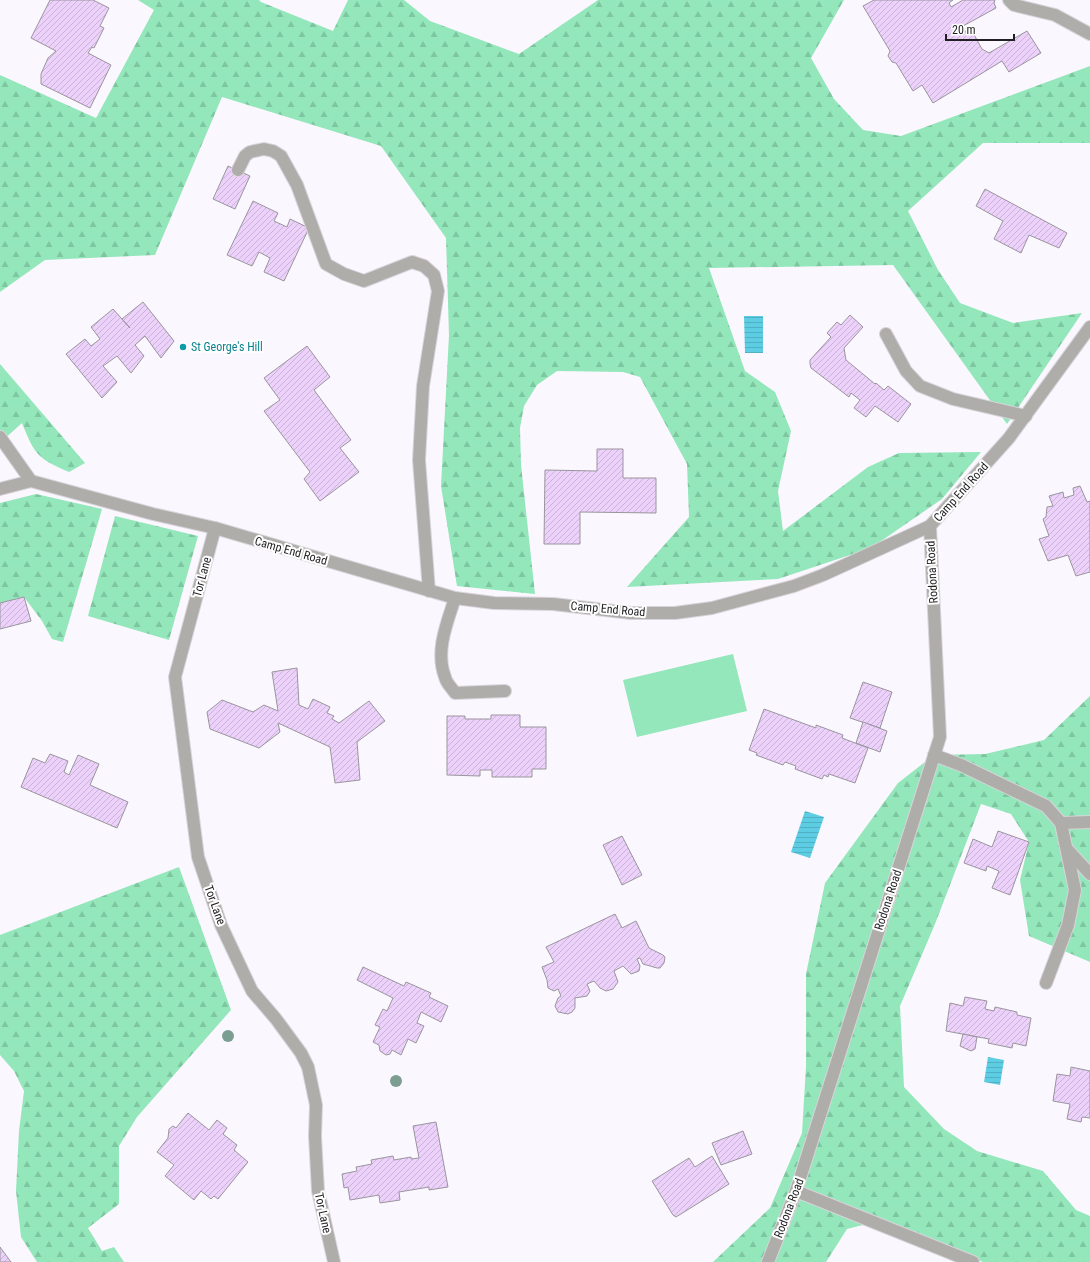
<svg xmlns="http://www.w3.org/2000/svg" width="1090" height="1262" font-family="'Roboto Condensed',sans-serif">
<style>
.forest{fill:url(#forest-firs)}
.park{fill:#93e7ba}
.water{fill:url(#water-rules)}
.building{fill:url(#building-hatch);stroke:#9a959d}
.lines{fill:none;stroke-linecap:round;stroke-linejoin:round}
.minor-casing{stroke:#d8d4db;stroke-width:14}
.minor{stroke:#afada9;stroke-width:12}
.tree{fill:#7b9e91}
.culture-dot{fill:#0f9aa8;stroke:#fff;stroke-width:1.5}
.labels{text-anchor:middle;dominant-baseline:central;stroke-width:4;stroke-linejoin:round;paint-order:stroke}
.culture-label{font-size:12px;fill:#0d838f;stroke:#fff;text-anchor:start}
.street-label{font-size:12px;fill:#201f22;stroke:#fff}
</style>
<defs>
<pattern id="forest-firs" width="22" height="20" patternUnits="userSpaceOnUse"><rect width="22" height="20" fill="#93e7ba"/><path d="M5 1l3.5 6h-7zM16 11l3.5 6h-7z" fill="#7ec6a0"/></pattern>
<pattern id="water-rules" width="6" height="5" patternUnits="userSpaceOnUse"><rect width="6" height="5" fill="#5dcde4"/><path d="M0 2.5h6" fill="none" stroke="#51b0c3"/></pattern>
<pattern id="building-hatch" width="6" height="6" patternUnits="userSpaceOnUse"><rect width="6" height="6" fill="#ecd1fb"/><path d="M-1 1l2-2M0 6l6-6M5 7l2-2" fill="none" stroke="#cab3d7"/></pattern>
</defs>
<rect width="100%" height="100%" fill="#fbf7fe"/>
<!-- forest -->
<g class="forest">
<polygon points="138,0 259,0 261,2 333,31 348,0 404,0 430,21 519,54 598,0 844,0 811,58 834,99 863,130 901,136 1090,66 1090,143 983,143 908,211 938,270 960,303 1013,323 1082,313 1007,424 893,265 709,268 745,371 775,392 791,431 778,491 783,531 868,467 899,453 981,452 942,499 871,548 778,579 627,587 689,517 687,464 640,377 623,372 557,371 537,385 524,406 520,428 521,465 535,594 457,586 441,486 449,335 446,238 381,146 222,97 155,255 45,260 0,292 0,75 96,118 154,10"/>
<path d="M0 364 85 463 69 472C37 458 35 455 22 423L2 441 0 437Z"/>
<polygon points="36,494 102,509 63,642 52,639 42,621 24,597 0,603 0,503"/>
<polygon points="115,516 198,536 169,640 88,616"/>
<polygon points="1090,696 1090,962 1029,936 1020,880 1029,842 1011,814 981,804 935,924 900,1006 904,1087 944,1129 977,1151 1043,1171 1076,1210 1090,1216 1090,1262 983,1262 940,1243 878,1221 847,1229 826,1262 713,1262 770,1208 802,1133 806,1066 806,974 825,883 898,783 934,755 985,754 1044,740"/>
<polygon points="179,867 231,1010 137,1117 119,1146 119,1204 88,1228 102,1251 114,1247 124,1262 37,1262 21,1237 16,1191 19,1131 24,1091 14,1071 0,1055 0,935"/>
</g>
<!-- park -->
<polygon class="park" points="733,654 747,711 637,737 623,680"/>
<!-- water -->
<g class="water">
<polygon points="744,316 763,316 763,353 745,353"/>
<polygon points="805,811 824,817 810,858 791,852"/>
<polygon points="988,1057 1004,1060 1000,1085 984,1082"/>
</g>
<!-- building -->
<g class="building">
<polygon points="50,0 93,0 109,8 100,26 104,28 94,48 92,47 88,53 111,65 90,108 41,84 41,74 48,58 56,51 31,38"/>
<polygon points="874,0 953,0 949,3 951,7 963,0 995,0 994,3 996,8 963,26 966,33 971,29 982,49 989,53 1027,31 1041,53 1009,72 1002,61 933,103 922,85 913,91 896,63 892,62 888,56 890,51 863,6"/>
<polygon points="228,166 250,176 235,209 213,199"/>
<polygon points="985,189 1067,233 1059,248 1029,235 1021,253 994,239 1003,221 976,206"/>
<polygon points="253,201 278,213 274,221 287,227 290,219 309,228 284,281 264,272 270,258 259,252 252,266 227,255"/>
<polygon points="143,302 174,341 161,358 145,336 135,345 144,356 131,373 117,356 103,366 117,382 102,398 66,354 85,339 91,346 100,339 91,327 113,309 130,328 122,319"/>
<polygon points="850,315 863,327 844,348 846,360 875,384 876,383 884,390 888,386 911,404 898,422 875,406 866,417 854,408 860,400 851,393 849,397 811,368 810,364 810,360 831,337 827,333 837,322 841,325"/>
<polygon points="307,346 330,377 314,390 351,440 340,448 359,472 320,501 304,479 310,472 264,411 280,400 264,378"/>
<polygon points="597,449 623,449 623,478 656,478 656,513 580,512 580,544 544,544 545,470 597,471"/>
<polygon points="1080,486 1087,502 1090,501 1090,572 1076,576 1068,555 1048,561 1039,539 1049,536 1043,519 1046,517 1047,507 1053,506 1049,496 1063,492 1064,498 1074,495 1073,488"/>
<polygon points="24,597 31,621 0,629 0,603"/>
<polygon points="297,668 299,705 308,709 313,699 330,707 327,713 334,716 332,719 339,723 369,701 385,721 357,742 360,780 335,783 330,747 278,723 280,732 259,748 210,729 207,712 222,700 253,712 264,705 278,711 272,672"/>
<polygon points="863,682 892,692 880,728 850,718"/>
<polygon points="764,709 816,728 816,725 843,735 842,738 868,748 855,783 829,774 828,777 824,775 822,779 795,769 796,766 785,762 783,765 756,755 757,753 749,750"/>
<polygon points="491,715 520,715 520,727 546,727 546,769 532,769 532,777 492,777 492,770 480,770 480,776 447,775 447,716 465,716 465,719 491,719"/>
<polygon points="863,722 887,731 880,752 856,743"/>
<polygon points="50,754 68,761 64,772 69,775 78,755 99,764 90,785 128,802 117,828 21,787 33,758 45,763"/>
<polygon points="998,831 1029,842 1010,895 992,888 999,871 987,866 986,871 964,863 973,839 992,847"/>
<polygon points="622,836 642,875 622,885 603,845"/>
<polygon points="615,914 622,928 636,921 649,948 663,955 665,957 664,963 660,968 657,968 643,964 640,958 637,959 640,966 639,971 631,974 623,966 614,971 618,982 613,989 606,991 600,988 594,981 587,984 590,991 587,996 575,998 575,1008 572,1012 568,1014 558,1012 555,1006 558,998 561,996 558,989 554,991 548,988 547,980 542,967 554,962 546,947"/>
<polygon points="363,967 404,986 406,982 431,993 429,997 448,1006 441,1022 421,1012 417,1023 424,1026 416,1043 408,1039 401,1055 392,1050 390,1054 386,1055 380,1051 379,1045 373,1042 380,1027 375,1025 383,1009 387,1011 393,998 357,980"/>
<polygon points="965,997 987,1001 985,1009 994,1011 995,1007 1017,1012 1017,1015 1031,1018 1026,1046 1013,1043 1012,1048 988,1043 989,1039 946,1031 950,1003 963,1006"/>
<polygon points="963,1034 977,1037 975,1049 971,1051 960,1046"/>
<polygon points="1071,1067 1090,1071 1090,1118 1082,1117 1081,1122 1067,1119 1070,1104 1053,1101 1057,1074 1070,1076"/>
<polygon points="188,1113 209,1130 217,1120 227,1128 223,1134 237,1145 234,1150 248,1162 218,1199 214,1196 211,1199 201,1191 194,1200 165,1176 174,1165 157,1152 168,1138 169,1129 173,1126 176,1128"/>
<polygon points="436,1122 448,1187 429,1190 429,1187 399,1192 400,1200 380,1203 379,1195 350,1200 348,1187 344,1188 342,1174 357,1171 356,1167 372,1164 371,1160 393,1156 394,1160 411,1157 411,1159 419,1158 413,1126"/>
<polygon points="743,1131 752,1154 721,1165 712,1143"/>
<polygon points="712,1156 729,1184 676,1217 673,1215 652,1181 689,1158 695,1167"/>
<polygon points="0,1247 11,1262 0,1262"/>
</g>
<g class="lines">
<!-- minor casing -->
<g class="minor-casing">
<g id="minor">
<polyline points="1009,0 1014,5 1055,15 1090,34"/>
<polyline points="238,170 245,156 250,152 264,149 273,151 281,156 297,185 326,264 344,274 364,281 412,262 424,266 434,275 438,291 423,386 419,460 429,591"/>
<polyline points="886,334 906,371 920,386 953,399 1026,416"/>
<polyline points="0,437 31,481"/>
<polyline points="0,489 31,481 153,514 215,528 455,598 494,603 553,604 631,613 675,613 712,608 794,586 823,575 930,526 1009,438 1090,327"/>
<polyline points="215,528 175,677 198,857 221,925 252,991 276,1019 301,1053 308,1067 316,1105 315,1136 318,1191 334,1262"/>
<path d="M455 598C447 623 435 651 445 677 446 683 452 688 455 693L505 691"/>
<polyline points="934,755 961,765 1046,806 1061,823 1075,890 1068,925 1046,983"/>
<polyline points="1061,823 1090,822"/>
<polyline points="1067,849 1090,874"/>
<polyline points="796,1191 973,1262"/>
<polyline points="768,1262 796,1191 940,737 930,526"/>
</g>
</g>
<!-- minor -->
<use href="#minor" class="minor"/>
</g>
<!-- trees -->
<g class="tree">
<circle cx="228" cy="1036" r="6"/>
<circle cx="396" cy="1081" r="6"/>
</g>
<!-- markers -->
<circle class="culture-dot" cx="183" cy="347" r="4"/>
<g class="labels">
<!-- culture labels -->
<g class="culture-label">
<text x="191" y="347">St George's Hill</text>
</g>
<!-- street labels -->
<g class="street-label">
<text transform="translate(961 492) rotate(-48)">Camp End Road</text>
<text transform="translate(291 551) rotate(16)">Camp End Road</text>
<text transform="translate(932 572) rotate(-93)">Rodona Road</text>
<text transform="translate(202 577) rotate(-75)">Tor Lane</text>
<text transform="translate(608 609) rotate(5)">Camp End Road</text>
<text transform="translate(888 900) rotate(-72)">Rodona Road</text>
<text transform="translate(215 905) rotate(70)">Tor Lane</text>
<text transform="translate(789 1208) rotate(-69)">Rodona Road</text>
<text transform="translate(323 1213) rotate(78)">Tor Lane</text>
</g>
</g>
<!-- scale -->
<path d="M946 34v6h68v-6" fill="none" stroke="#201f22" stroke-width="2"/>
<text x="952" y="34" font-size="12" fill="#201f22" stroke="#ffffff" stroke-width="3" paint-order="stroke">20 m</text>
</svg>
